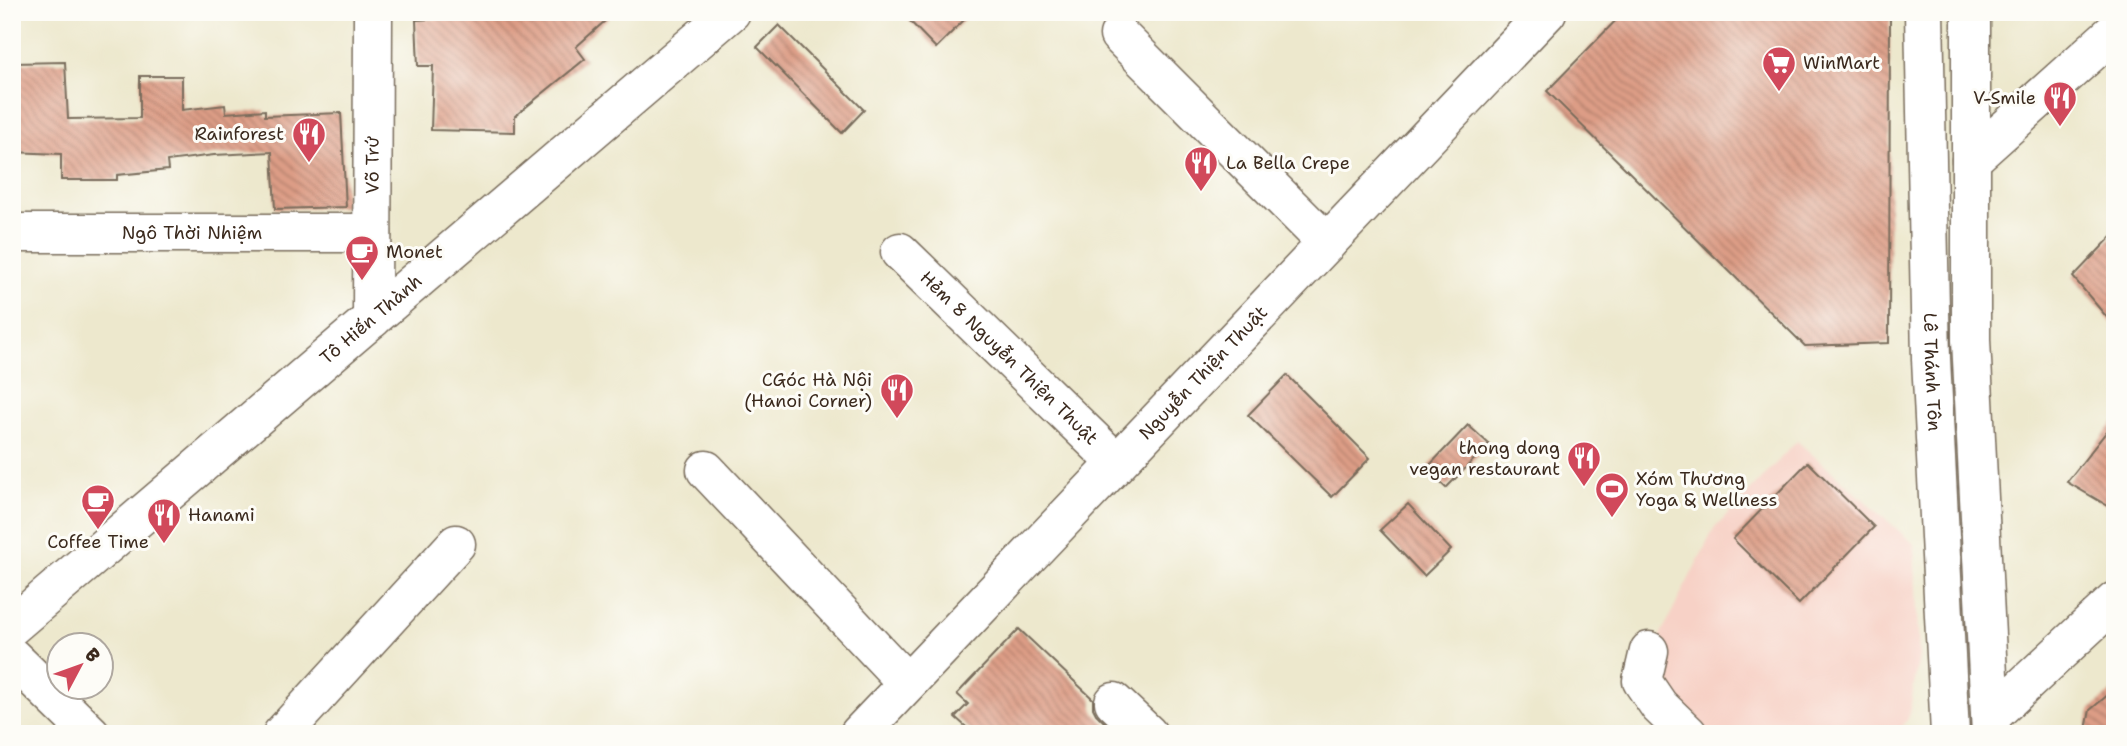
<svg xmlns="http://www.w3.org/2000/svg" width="2127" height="746" font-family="'Shantell Sans',sans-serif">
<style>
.built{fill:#f7d1c6}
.building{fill:url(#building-back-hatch)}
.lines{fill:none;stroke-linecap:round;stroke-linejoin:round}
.minor-casing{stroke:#796c5b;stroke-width:41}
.major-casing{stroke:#796c5b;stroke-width:41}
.minor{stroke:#fff;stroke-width:38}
.major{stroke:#fff;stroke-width:38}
.labels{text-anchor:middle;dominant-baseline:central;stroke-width:6;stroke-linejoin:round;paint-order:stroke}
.poi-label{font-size:18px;fill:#3b2a1e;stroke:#fdfcf7;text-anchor:start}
.street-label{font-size:18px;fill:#3b2a1e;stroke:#fdfcf7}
</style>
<defs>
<pattern id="building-back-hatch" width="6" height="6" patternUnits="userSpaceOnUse" patternTransform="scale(1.75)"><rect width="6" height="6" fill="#dd9d86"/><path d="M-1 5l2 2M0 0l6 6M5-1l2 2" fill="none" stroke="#b4806d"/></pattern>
</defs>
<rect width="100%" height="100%" fill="#fdfcf7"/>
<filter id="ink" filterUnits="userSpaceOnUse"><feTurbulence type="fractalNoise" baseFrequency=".0143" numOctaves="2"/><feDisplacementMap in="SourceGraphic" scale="14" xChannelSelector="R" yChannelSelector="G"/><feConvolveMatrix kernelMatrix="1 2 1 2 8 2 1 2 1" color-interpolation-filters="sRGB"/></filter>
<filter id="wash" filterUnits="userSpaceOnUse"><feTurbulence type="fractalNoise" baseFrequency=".00686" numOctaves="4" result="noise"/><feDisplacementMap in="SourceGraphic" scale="28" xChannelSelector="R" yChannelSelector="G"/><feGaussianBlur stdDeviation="1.57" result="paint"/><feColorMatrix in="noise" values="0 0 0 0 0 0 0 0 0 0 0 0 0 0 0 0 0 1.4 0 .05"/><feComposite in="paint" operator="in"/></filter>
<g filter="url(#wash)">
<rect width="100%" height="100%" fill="#ede8cd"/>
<!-- built -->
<polygon class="built" points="1797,441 1914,544 1919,656 1909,716 1898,734 1680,734 1631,693 1714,529"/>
<g id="blocks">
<!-- building -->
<g class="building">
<polygon points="539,12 615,12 576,47 585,59 515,116 515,132 431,130 433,66 418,66 416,20"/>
<polygon points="901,12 972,12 936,48"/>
<polygon points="1624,12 1890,12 1889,343 1805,346 1547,91"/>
<polygon points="779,25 864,110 842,133 757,47"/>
<polygon points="65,62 68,119 140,118 140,76 182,76 182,110 225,105 226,113 265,110 265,116 341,113 346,207 275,209 272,152 214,155 167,161 168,170 117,175 117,180 61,180 61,154 12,152 12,63"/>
<polygon points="2115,233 2115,327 2073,277"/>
<polygon points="1287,375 1370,458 1332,497 1248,415"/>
<polygon points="2115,421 2115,510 2067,482"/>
<polygon points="1468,425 1489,444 1446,488 1426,469"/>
<polygon points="1808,462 1874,527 1799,604 1733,539"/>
<polygon points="1408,504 1451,550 1424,576 1380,530"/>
<polygon points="1019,629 1093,699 1093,708 1096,714 1116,734 974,734 955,717 968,704 957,694"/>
<polygon points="2115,689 2115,734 2085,734 2090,710"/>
</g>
</g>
</g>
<g filter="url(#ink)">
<use href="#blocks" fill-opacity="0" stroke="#796c5b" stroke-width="2"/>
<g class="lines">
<!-- minor casing -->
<g class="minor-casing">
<g id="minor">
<polyline points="1119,35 1327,243"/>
<polyline points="1971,160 2115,31"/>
<path id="s1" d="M12 233H372"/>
<path id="s2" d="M900 252 1117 463"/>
<path id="s3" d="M372 319 373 12"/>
<polyline points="706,470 907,683"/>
<path id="s4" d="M12 626 731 12"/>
<polyline points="1649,651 1642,681 1659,706 1688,734"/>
<polyline points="12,657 91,734"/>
<polyline points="1114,702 1148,734"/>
<polyline points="1991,716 2115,601"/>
<polyline points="282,734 456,544"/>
<path id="s5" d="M859 734 1547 12"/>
</g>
</g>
<!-- major casing -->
<g class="major-casing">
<g id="major">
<path id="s6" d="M1924 12 1931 359 1950 734"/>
<polyline points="1971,12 1971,340 1991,734"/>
</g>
</g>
<!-- minor -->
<use href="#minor" class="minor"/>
<!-- major -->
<use href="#major" class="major"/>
</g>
</g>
<!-- icons -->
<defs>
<g id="supermarket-pin" transform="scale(1.75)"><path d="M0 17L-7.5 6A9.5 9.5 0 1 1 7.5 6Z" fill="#d1495b" stroke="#fdfcf7"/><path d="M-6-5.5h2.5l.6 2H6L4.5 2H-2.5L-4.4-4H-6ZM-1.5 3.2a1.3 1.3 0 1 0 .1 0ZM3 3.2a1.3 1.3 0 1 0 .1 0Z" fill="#fff"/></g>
<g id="restaurant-pin" transform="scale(1.75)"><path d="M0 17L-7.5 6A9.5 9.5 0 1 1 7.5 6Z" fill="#d1495b" stroke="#fdfcf7"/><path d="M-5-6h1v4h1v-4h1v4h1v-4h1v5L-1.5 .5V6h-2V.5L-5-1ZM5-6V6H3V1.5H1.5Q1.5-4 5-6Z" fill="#fff"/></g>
<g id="cafe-pin" transform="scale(1.75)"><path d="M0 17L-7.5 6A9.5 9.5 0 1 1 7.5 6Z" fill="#d1495b" stroke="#fdfcf7"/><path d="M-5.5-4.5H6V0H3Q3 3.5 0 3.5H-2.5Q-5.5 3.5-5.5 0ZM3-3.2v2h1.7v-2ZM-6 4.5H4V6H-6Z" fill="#fff"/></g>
<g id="stadium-pin" transform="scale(1.75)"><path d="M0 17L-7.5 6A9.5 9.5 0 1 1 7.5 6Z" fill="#d1495b" stroke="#fdfcf7"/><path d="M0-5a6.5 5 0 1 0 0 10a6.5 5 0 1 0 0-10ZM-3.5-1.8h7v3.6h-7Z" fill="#fff"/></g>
</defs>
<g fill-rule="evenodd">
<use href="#supermarket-pin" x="1779" y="63"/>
<use href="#restaurant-pin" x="2060" y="98"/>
<use href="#restaurant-pin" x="309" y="134"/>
<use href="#restaurant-pin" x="1201" y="163"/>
<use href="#cafe-pin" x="362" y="252"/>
<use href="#restaurant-pin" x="897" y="390"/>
<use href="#restaurant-pin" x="1584" y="458"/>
<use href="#stadium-pin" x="1612" y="489"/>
<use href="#cafe-pin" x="98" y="501"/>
<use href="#restaurant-pin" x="164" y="515"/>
</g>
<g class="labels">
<!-- poi labels -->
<g class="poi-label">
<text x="1803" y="63">WinMart</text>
<text x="2036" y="98" text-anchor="end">V-Smile</text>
<text x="284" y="134" text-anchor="end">Rainforest</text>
<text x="1226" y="163">La Bella Crepe</text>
<text x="386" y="252">Monet</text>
<text x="872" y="380" text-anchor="end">CGóc Hà Nội<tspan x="872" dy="21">(Hanoi Corner)</tspan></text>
<text x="1560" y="448" text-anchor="end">thong dong<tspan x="1560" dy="21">vegan restaurant</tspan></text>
<text x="1636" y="479">Xóm Thương<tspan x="1636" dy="21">Yoga &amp; Wellness</tspan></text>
<text x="188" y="515">Hanami</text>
<text x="98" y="542" text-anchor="middle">Coffee Time</text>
</g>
<!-- street labels -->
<g class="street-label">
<text stroke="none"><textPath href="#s3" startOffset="154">Võ Trứ</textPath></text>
<text stroke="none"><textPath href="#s1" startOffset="180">Ngô Thời Nhiệm</textPath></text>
<text stroke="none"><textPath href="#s4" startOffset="472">Tô Hiến Thành</textPath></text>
<text stroke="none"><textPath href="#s2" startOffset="152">Hẻm 8 Nguyễn Thiện Thuật</textPath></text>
<text stroke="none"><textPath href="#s5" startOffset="499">Nguyễn Thiện Thuật</textPath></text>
<text stroke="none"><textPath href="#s6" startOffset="360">Lê Thánh Tôn</textPath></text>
</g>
</g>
<!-- margin -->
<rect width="2127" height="746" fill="none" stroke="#fdfcf7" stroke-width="42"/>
<!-- north arrow -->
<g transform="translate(80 666) rotate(49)"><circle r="33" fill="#fdfcf7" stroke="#afa8a0" stroke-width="2"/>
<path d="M0-5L12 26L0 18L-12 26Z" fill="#d1495b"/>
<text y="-10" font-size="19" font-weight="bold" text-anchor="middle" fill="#3b2a1e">B</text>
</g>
</svg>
